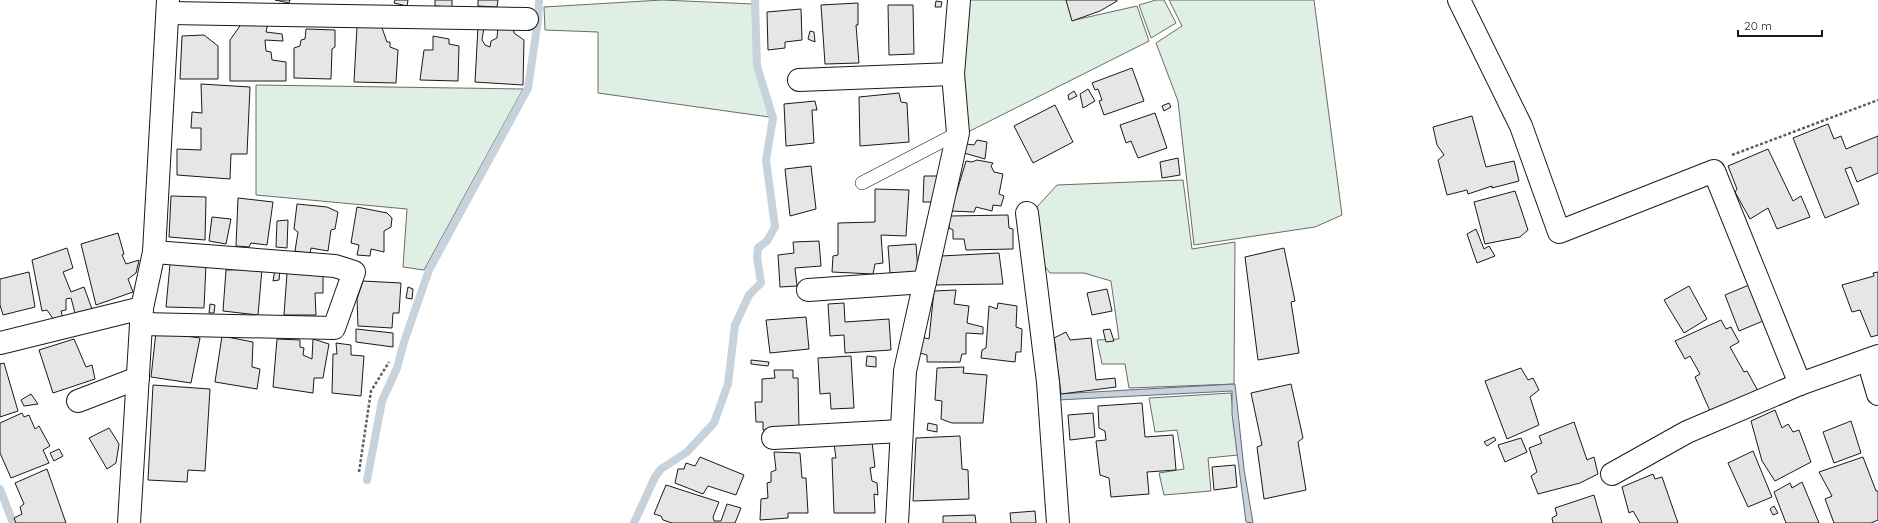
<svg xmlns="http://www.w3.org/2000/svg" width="1878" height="523" font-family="Quicksand,sans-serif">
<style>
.green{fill:#e0efe3;stroke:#6a6a6a}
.water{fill:#c6d2dc;stroke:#6a6a6a}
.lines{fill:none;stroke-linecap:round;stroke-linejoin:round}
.stream{stroke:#c6d2dc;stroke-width:8}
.building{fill:#e6e6e6;stroke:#1a1a1a}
.service-casing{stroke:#1a1a1a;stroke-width:14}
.minor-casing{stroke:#1a1a1a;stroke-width:24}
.path{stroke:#5f5f5f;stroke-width:2.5;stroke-dasharray:3 2;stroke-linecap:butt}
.service{stroke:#fff;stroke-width:13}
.minor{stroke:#fff;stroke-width:22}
</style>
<rect width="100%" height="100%" fill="#fff"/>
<!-- green -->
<g class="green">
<polygon points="662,0 753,4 755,64 769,117 598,93 598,32 545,30 544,7"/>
<polygon points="968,0 1068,0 1075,20 1137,6 1149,41 966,133 964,59"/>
<polygon points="1156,0 1164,0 1176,23 1151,38 1139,5"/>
<polygon points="1169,0 1314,0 1342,215 1315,227 1194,245 1178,101 1156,43 1182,26"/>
<polygon points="256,85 257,85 523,89 424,270 403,267 407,209 256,195"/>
<polygon points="1183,180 1192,249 1235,242 1234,384 1129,388 1125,364 1102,364 1097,340 1119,339 1111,281 1084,273 1050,273 1042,263 1036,208 1057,185"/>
<polygon points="1231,393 1238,455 1208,458 1211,491 1164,495 1159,473 1184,469 1177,430 1155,432 1149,398"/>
</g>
<!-- water -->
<polygon class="water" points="1235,384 1244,469 1253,523 1246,522 1232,414 1232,391 1058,400 1057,394"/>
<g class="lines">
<!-- stream -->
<g class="stream">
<polyline points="367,480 382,401 397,368 404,342 429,270 528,88 538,20 539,0"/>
<polyline points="0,489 13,523"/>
<polyline points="634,523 655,477 661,469 687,452 714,423 728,384 735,325 749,295 761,283 757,257 758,248 767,241 775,227 766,160 773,118 757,66 755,0"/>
</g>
</g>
<!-- building -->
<g class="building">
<polygon points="275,0 290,0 289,3"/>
<polygon points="395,0 408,0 407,6 394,3"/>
<polygon points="435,0 452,0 452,7 435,6"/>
<polygon points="478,0 498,0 497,7 478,6"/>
<polygon points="1066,0 1117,0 1117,1 1100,11 1072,21"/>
<polygon points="936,1 942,2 941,7 935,7"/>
<polygon points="858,3 858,25 856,25 859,63 825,64 821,5"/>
<polygon points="888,5 913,5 914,54 889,55"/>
<polygon points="801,9 802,40 785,42 785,48 768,50 767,12"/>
<polygon points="242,23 268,23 266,32 282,34 283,41 265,40 266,51 271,52 272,60 286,62 286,81 230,81 230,40"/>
<polygon points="381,25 387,42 390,42 390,47 398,50 396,83 354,82 357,26"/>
<polygon points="513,25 514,33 524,40 523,85 475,82 478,27 484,27 482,40 485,45 490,47 491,41 497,38 498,26"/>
<polygon points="306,29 335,30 335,47 332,49 331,79 294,78 294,48 300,46 301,40 305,39"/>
<polygon points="810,31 814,32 815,42 808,39"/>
<polygon points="204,35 218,46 218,79 180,79 182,36"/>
<polygon points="433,36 449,39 449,44 459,46 458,81 420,80 424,50 433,50"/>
<polygon points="1132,68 1144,101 1104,115 1099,101 1102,100 1098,89 1095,90 1092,83"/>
<polygon points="201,84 250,87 247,154 231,154 230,179 177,175 177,149 201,150 201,128 191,128 192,112 202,113"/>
<polygon points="1088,89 1095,101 1083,108 1080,94"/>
<polygon points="1074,91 1077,96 1069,100 1068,95"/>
<polygon points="899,93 901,102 907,103 909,142 860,146 859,97"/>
<polygon points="815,101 817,110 812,110 814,143 786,146 784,104"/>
<polygon points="1169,103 1171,107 1164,111 1162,106"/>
<polygon points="1055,105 1073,142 1033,163 1014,126"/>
<polygon points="1155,113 1167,148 1138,158 1131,141 1126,143 1120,125"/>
<polygon points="1472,116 1486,167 1514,161 1519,181 1492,188 1492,186 1468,194 1467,190 1447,195 1438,160 1444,155 1437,145 1433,127"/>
<polygon points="1828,124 1834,139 1841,136 1846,149 1878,136 1878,173 1857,182 1851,167 1845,169 1859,204 1825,218 1793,138"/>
<polygon points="977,140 987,142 985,159 964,153 966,144 974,145"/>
<polygon points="1768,149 1793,201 1801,196 1810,217 1777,229 1768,208 1750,219 1735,192 1737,189 1728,166"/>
<polygon points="1178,158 1180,175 1162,178 1160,162"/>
<polygon points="977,160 993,163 991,166 994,172 1003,174 999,194 1004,196 1001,206 993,205 992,211 976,207 974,212 951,211 966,161 972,162"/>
<polygon points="811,166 816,209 790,216 785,169"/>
<polygon points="924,176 939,176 938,202 923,202"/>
<polygon points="875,189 909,190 906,236 881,235 883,263 875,264 873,274 832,272 833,256 838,255 838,223 875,222"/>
<polygon points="1515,191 1528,230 1520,237 1485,244 1474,202"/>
<polygon points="171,196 206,197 205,240 169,237"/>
<polygon points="238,198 273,202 267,245 251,243 249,247 236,246"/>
<polygon points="297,204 327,207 338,212 335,229 331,230 328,251 311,248 310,254 295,251 298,232 294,229"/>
<polygon points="357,207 387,213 392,218 391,227 384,231 384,252 371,249 370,256 357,255 359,245 351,243"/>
<polygon points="1008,215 1009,228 1013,229 1013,249 966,250 964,239 953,239 953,230 949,228 950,216"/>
<polygon points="212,217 231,219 226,244 209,241"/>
<polygon points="288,220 287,248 276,247 277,221"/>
<polygon points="1476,229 1484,249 1489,246 1495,256 1477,263 1467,234"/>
<polygon points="118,233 124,254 122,255 126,264 139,260 136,273 128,279 133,292 96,305 81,244"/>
<polygon points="819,241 821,266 795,268 797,286 780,287 778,255 794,253 793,242"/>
<polygon points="916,244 918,272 890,273 888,246"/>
<polygon points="67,248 73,268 63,272 71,292 84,287 92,309 75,313 71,298 66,299 66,310 61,311 63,318 54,320 47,310 42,311 32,260"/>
<polygon points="1284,248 1295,301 1291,302 1299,353 1258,360 1245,257"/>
<polygon points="999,253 1003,284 933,285 941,256"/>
<polygon points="170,264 206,264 204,308 166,307"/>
<polygon points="262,269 258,315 223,311 226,270"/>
<polygon points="275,269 280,270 279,280 273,281"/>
<polygon points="29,272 35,307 3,315 0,305 0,279"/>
<polygon points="1878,272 1878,335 1871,337 1860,310 1852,312 1842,285 1874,276 1873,273"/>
<polygon points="287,273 323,276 323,293 315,293 316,315 284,315"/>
<polygon points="363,281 401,283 399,313 393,313 392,328 358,326 357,299"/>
<polygon points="1749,285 1763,321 1739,331 1725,295"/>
<polygon points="1689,286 1707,319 1684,333 1664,300"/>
<polygon points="408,287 413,289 412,299 406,298"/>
<polygon points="1107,289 1112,311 1092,315 1087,293"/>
<polygon points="956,290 954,304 969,306 967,323 983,327 983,334 966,333 966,354 962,354 960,362 927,362 927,355 920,353 922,337 929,339 934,291"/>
<polygon points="844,303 845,322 889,319 891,350 845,353 844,335 830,336 828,304"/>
<polygon points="998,303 1017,306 1016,327 1022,329 1021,352 1016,352 1015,362 981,358 982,350 986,348 989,306 997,309"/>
<polygon points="210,304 215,305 214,313 209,313"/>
<polygon points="806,317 809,349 770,353 766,320"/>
<polygon points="1721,320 1726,329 1731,327 1739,342 1730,347 1744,372 1747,371 1758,391 1710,411 1695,377 1700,374 1690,356 1685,359 1675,341"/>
<polygon points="356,329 393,333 393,347 356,342"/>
<polygon points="1110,329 1114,341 1106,342 1103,330"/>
<polygon points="156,332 200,338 191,383 151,377"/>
<polygon points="1066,332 1070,340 1091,338 1096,380 1115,378 1116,387 1061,394 1058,370 1055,369 1052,353 1056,350 1054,338"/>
<polygon points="222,336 253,342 252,367 260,369 257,389 215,382"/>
<polygon points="74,339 86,367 92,365 95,379 53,393 39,350"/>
<polygon points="277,339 300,340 300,347 304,348 303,355 312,359 313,339 329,344 323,378 314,378 313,393 273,387"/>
<polygon points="336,343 351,345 351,355 364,356 361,396 332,393 333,354 337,354"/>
<polygon points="851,356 854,408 831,409 830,393 820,394 818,358"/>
<polygon points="867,356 876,357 876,367 866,366"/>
<polygon points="751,360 769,362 768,366 751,364"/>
<polygon points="4,363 18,411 0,417 0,364"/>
<polygon points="964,367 963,373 987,375 983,423 952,423 941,419 942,401 935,400 937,368"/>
<polygon points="1521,368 1528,380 1533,378 1539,390 1530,397 1539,425 1507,439 1485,381"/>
<polygon points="774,370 793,370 793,378 798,378 799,430 763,430 763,422 756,422 755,402 762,402 762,379 775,378"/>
<polygon points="1291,384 1303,438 1298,442 1306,490 1264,499 1257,447 1262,445 1251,393"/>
<polygon points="153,385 210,389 205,471 188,470 187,482 148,480"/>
<polygon points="31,394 38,404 24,406 21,400"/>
<polygon points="1142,403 1145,437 1173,435 1176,470 1147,472 1149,494 1111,497 1109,478 1100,475 1096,441 1106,440 1105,431 1099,428 1098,406"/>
<polygon points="1775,410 1782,428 1788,424 1793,432 1799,430 1811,462 1775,481 1762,461 1751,421"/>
<polygon points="22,413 24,417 29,415 35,429 39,426 50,446 43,450 49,463 11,478 0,453 0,423"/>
<polygon points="1093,413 1095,437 1070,440 1068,415"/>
<polygon points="1851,421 1861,453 1834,463 1823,432"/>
<polygon points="1574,422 1587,460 1594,457 1598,474 1580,483 1538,494 1531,476 1537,472 1529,448 1542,443 1539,436"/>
<polygon points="928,423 937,425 937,432 927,430"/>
<polygon points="109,428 119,444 116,463 107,469 89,438"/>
<polygon points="960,436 962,469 968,470 969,499 913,501 916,438"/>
<polygon points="1494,437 1496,440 1487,446 1484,442"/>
<polygon points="1521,438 1527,452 1505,462 1498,445"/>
<polygon points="872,442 875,467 870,468 872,481 877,483 878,495 874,494 875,513 834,513 832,458 836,458 834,444"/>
<polygon points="59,449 63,456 54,461 50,453"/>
<polygon points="1753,451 1772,497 1748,507 1728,463"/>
<polygon points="774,452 800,453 802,478 806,478 808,513 788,513 788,518 760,520 761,499 768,498 767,483 771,482 771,472 776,470"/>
<polygon points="700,457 744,475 736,495 708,486 703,494 675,483 678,469 684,469 686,463 695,466"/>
<polygon points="1863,457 1876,491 1878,491 1878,520 1871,523 1834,523 1825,499 1832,496 1819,472"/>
<polygon points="1235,465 1237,487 1214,490 1212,467"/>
<polygon points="47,469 66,523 16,523 14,518 22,514 20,507 24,504 15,483"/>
<polygon points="1653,474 1655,479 1662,477 1678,523 1640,523 1633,511 1629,513 1622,487"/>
<polygon points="1802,482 1819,523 1786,523 1774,492 1790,483 1792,488"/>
<polygon points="666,485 719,502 713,517 714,521 721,521 727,504 741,508 735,523 672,523 663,520 661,516 654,514"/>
<polygon points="1594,495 1602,523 1553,523 1552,518 1557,515 1555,508"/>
<polygon points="1774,506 1778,513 1773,515 1770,509"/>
<polygon points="1035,511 1036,523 1011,523 1010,513"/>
<polygon points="975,515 976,523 943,523 943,516"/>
</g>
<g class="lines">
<!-- service casing -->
<g class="service-casing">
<polyline id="service" points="862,183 958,133"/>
</g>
<!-- minor casing -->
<g class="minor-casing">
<g id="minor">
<polyline points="1459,0 1521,126 1559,232 1714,171 1800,384"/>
<polyline points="169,13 527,19"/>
<polyline points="799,80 953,74"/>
<polyline points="1027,213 1048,382 1058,523"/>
<polyline points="808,290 925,282"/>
<polyline points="141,324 334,328 354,272 335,266 154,252"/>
<polyline points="0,343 142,308"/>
<polyline points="1868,360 1878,394"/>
<polyline points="78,401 138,378"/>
<polyline points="773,438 901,431"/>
<polyline points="1612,474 1687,432 1800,384 1878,356"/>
<polyline points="129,523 142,308 154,252 168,0"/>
<polyline points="897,523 905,371 958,133 953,74 959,0"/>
</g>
</g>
<!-- path -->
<g class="path">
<polyline points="1732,155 1878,100"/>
<polyline points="359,472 371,391 389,362"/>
</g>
<!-- service -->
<use href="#service" class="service"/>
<!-- minor -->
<use href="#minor" class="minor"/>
</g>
<!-- scale -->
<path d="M1738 30v6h84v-6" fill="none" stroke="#1a1a1a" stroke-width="2"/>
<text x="1744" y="30" font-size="12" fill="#1a1a1a" stroke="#ffffff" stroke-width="3" paint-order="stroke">20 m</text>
</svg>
